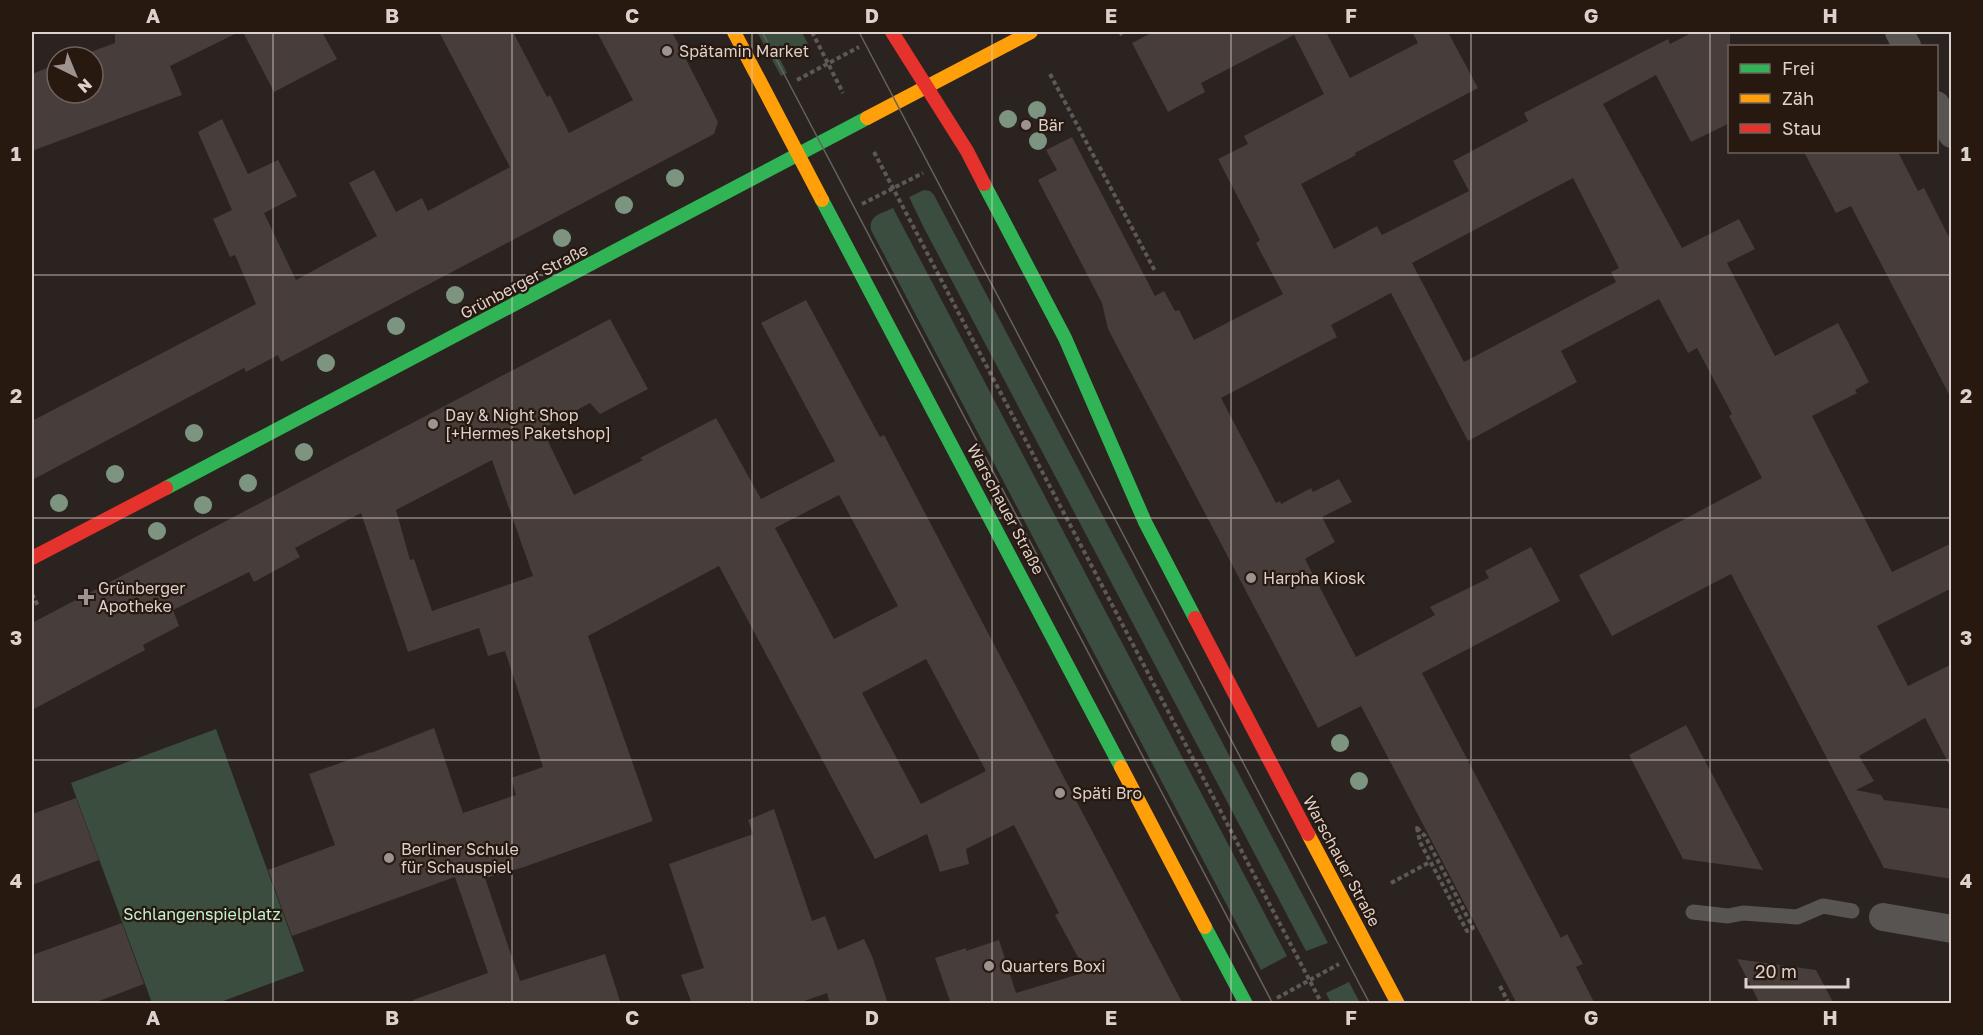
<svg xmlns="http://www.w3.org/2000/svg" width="1983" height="1035" font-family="'Golos Text',sans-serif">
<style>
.green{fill:#3a4d3e}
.building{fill:#473d3b;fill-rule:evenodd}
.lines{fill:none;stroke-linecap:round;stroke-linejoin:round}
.path{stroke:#5d5957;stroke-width:4;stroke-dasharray:4.5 3;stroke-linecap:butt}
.lane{stroke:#585452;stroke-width:15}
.street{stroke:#585452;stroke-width:28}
.fast{stroke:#30b455;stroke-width:14}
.slow{stroke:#ff9f0a;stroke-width:14}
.jam{stroke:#e5322d;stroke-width:14}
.tram{stroke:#666260;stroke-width:1.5}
.tree{fill:#7d9580}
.grid{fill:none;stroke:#dcd1cc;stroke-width:1.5;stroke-opacity:0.55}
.poi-dot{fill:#9e948f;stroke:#271810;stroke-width:2}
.labels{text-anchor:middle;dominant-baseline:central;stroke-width:4.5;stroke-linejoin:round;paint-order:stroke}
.poi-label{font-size:16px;fill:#dcd1cc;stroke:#271810;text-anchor:start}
.street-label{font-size:16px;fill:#dcd1cc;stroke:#271810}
.park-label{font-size:16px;fill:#c0f3d0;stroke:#271810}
.neatline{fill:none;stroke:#dcd1cc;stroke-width:2}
.grid-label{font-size:20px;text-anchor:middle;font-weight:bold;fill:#dcd1cc}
</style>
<rect width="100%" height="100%" fill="#2b231f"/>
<!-- green -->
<g class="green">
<polygon points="757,32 802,32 808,44 780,59 787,73 781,76"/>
<polygon points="924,190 930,191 934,195 1328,943 1306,951 924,228 909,197"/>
<path d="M893 208 1287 956 1261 970 871 230C868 215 883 213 893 208Z"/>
<polygon points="216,729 304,971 218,1003 152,1003 71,783"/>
<polygon points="1349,982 1360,1003 1331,1003 1326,993"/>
</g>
<!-- building -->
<g class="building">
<polygon points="115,32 239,32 170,66 182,95 32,151 32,74 57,64 57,93 93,93 93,57 77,57 115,43"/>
<polygon points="243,32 322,32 337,59 274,92"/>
<polygon points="439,32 513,32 547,97 550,95 569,133 633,100 597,32 672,32 718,122 714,134 281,362 278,355 246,372 244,368 32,480 32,421 256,304 235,255 230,257 213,219 232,210 198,132 222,119 248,174 278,160 297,196 264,213 296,280 377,236 349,183 374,170 396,212 422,198 428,211 510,167"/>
<path d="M1153 32H1326L1350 78 1418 43 1412 32H1448L1478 88 1355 153 1356 155 1301 184 1334 249 1377 226 1382 235 1469 191 1453 161 1528 121 1524 113 1668 39 1670 44 1693 32H1730V123L1691 142 1656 75 1603 104 1682 248 1739 219 1755 249 1727 263 1775 356 1838 323 1869 382 1855 390 1857 393 1812 416 1892 572 1952 543V588L1877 626 1908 686 1952 664V770L1925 718 1859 756 1874 781 1856 790 1881 795 1884 800 1952 809V879L1884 868 1731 574 1612 636 1579 575 1762 478 1729 416 1732 414 1697 348 1688 353 1659 299 1561 351 1577 382 1468 441 1391 293 1331 325 1337 337 1221 398 1276 503 1280 501 1281 504 1311 488 1313 492 1339 479 1352 502 1322 517 1335 542 1305 559 1356 657 1435 615 1430 607 1489 578 1485 571 1531 547 1560 601 1422 673 1561 938 1567 934 1583 964 1576 967 1595 1004H1517L1361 706 1318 728 1108 329 1102 303 1038 180 1057 170 1046 150 1072 137 1155 296 1164 291 1175 311 1179 310 1194 340 1283 294 1256 243 1260 240 1218 159 1248 144 1244 136 1324 94 1294 35 1201 83 1205 92 1168 112 1132 43ZM1573 178 1619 268 1611 272 1616 282 1464 362 1412 263Z"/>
<polygon points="1804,152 1898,152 1918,191 1924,188 1952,243 1952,400 1851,206 1836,213"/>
<path d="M806 300 880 437 884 435 1183 1004H951L935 958 966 948V951L999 940 1016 993 1086 972 1055 915 1059 913 1014 825 966 849 969 864 940 872 927 834 875 859 719 566 588 636 653 821 524 867 485 878 520 981 605 954 621 1004H414L413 1000 488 973 455 877 292 936 268 870 335 845 309 774 371 752V753L434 728 463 813 516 795 511 778 543 767 505 651 488 656 479 628 408 652 361 513 295 548 300 557 254 582 249 572 173 610 179 626 143 645 145 650 32 710V623L610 319 648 389 600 414 590 403 542 429 574 495 643 460 640 458 716 418 761 499 835 461 761 323ZM492 460 533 576 432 611 414 559 410 560 396 510ZM839 495 898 606 834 639 775 528ZM926 659 986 771 921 804 862 693Z"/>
<polygon points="1686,725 1763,870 1683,859 1629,755"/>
<polygon points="76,798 99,860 32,885 32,814"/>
<polygon points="774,809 812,921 825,916 838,950 864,939 872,956 888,1004 830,1004 827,993 796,1004 692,1004 681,975 704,968 669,864 753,834 748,820"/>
<polygon points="122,923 144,984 91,1004 32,1004 32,955"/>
<polygon points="1737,959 1816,970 1834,1004 1760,1004"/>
</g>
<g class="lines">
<!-- path -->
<g class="path">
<polyline points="812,32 843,93"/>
<polyline points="1120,32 1122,35"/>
<polyline points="1050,74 1155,271"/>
<polyline points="797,80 859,47"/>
<polyline points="874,152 1322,1004"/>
<polyline points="862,204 923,173"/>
<polyline points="32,594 38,606"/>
<polygon points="1417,828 1425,836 1473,928 1467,931 1420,842"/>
<polyline points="1391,883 1430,862"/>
<polyline points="1500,986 1509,1004"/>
<polyline points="1277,998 1339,964"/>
</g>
<!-- lane -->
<polyline class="lane" points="1693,912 1728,916 1743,913 1797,917 1823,906 1852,911"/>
<!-- street -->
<g class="street">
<polyline points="1899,32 1907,46"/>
<polyline points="1936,105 1952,134"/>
<polyline points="1883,917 1952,929"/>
</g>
<!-- fast -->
<g class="fast">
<polyline points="984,184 1065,338 1145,522 1195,618"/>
<polyline points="822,200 1121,767"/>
<path d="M166 488C400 366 633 240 867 118"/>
<polyline points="1205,927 1246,1004"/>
</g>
<!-- slow -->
<g class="slow">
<polyline points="734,32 822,200"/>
<polyline points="867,118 1031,32"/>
<polyline points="1121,767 1205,927"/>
<polyline points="1308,834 1398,1004"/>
</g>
<!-- jam -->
<g class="jam">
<polyline points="892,32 967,151 984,184"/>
<polyline points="32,558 166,488"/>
<polyline points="1195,618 1308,834"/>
</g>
<!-- tram -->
<g class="tram">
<polyline points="762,32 1273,1004"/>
<polyline points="859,32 1370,1004"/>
</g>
</g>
<!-- trees -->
<g class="tree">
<circle cx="1037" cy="110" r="9"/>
<circle cx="1008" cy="119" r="9"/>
<circle cx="1038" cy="141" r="9"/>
<circle cx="675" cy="178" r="9"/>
<circle cx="624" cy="205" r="9"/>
<circle cx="562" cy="238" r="9"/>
<circle cx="455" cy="295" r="9"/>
<circle cx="396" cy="326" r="9"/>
<circle cx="326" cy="363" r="9"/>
<circle cx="194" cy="433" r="9"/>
<circle cx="304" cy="452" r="9"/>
<circle cx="115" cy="474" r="9"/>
<circle cx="248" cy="483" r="9"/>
<circle cx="59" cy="503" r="9"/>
<circle cx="203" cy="505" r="9"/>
<circle cx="157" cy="531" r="9"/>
<circle cx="1340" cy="743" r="9"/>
<circle cx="1359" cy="781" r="9"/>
</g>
<!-- grid -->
<path class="grid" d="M273 32V1004M512 32V1004M752 32V1004M992 32V1004M1231 32V1004M1471 32V1004M1710 32V1004M32 275H1952M32 518H1952M32 760H1952"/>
<!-- markers -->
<g class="poi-dot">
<circle cx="667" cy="51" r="6"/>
<circle cx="1026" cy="125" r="6"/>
<circle cx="433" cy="424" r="6"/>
<circle cx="1251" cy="578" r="6"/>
<path d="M83 588h6v6h6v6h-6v6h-6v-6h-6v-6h6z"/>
<circle cx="1060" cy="793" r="6"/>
<circle cx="389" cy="858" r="6"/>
<circle cx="989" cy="966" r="6"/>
</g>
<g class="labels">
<!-- poi labels -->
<g class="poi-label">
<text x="679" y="51">Spätamin Market</text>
<text x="1038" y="125">Bär</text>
<text x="445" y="415">Day &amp; Night Shop<tspan x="445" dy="18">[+Hermes Paketshop]</tspan></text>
<text x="1263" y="578">Harpha Kiosk</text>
<text x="98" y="588">Grünberger<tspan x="98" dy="18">Apotheke</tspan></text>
<text x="1072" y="793">Späti Bro</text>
<text x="401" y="849">Berliner Schule<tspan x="401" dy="18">für Schauspiel</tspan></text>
<text x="1001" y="966">Quarters Boxi</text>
</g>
<!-- street labels -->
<g class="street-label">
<text transform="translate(524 281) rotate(-28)">Grünberger Straße</text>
<text transform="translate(1006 509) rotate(62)">Warschauer Straße</text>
<text transform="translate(1342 861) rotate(62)">Warschauer Straße</text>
</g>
<!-- park labels -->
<g class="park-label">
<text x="202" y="914">Schlangenspielplatz</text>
</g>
</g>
<!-- border -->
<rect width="1983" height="1035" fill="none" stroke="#271810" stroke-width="66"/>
<!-- legend -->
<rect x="1728" y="45" width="210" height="108" fill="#271810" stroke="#6f625b" stroke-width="1.5"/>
<rect x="1740" y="64" width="30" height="9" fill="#30b455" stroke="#6f625b" stroke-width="1.5"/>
<text x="1782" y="75" font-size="18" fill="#dcd1cc">Frei</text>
<rect x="1740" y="94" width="30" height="9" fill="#ff9f0a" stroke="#6f625b" stroke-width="1.5"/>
<text x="1782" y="105" font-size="18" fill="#dcd1cc">Zäh</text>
<rect x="1740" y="124" width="30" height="9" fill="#e5322d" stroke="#6f625b" stroke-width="1.5"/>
<text x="1782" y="135" font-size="18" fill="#dcd1cc">Stau</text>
<!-- north arrow -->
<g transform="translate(75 75) rotate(137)"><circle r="28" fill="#271810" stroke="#6f625b" stroke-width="1.5"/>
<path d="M0-4.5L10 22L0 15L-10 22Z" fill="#9e948f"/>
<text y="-9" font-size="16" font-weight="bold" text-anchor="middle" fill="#dcd1cc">N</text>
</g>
<!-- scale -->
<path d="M1746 978v9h102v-9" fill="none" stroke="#dcd1cc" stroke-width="3"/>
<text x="1755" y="978" font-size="18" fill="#dcd1cc" stroke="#271810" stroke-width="4.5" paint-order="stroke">20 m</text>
<rect x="33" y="33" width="1917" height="969" class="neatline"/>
<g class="grid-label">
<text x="153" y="23">A</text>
<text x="392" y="23">B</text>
<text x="632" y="23">C</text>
<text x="872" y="23">D</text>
<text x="1111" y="23">E</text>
<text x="1351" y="23">F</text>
<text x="1591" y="23">G</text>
<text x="1830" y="23">H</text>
<text x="16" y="161">1</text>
<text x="1966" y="161">1</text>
<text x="16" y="403">2</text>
<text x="1966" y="403">2</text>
<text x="16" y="645">3</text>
<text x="1966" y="645">3</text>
<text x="16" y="888">4</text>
<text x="1966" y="888">4</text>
<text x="153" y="1025">A</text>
<text x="392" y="1025">B</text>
<text x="632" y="1025">C</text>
<text x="872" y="1025">D</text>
<text x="1111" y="1025">E</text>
<text x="1351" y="1025">F</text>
<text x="1591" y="1025">G</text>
<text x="1830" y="1025">H</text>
</g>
</svg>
